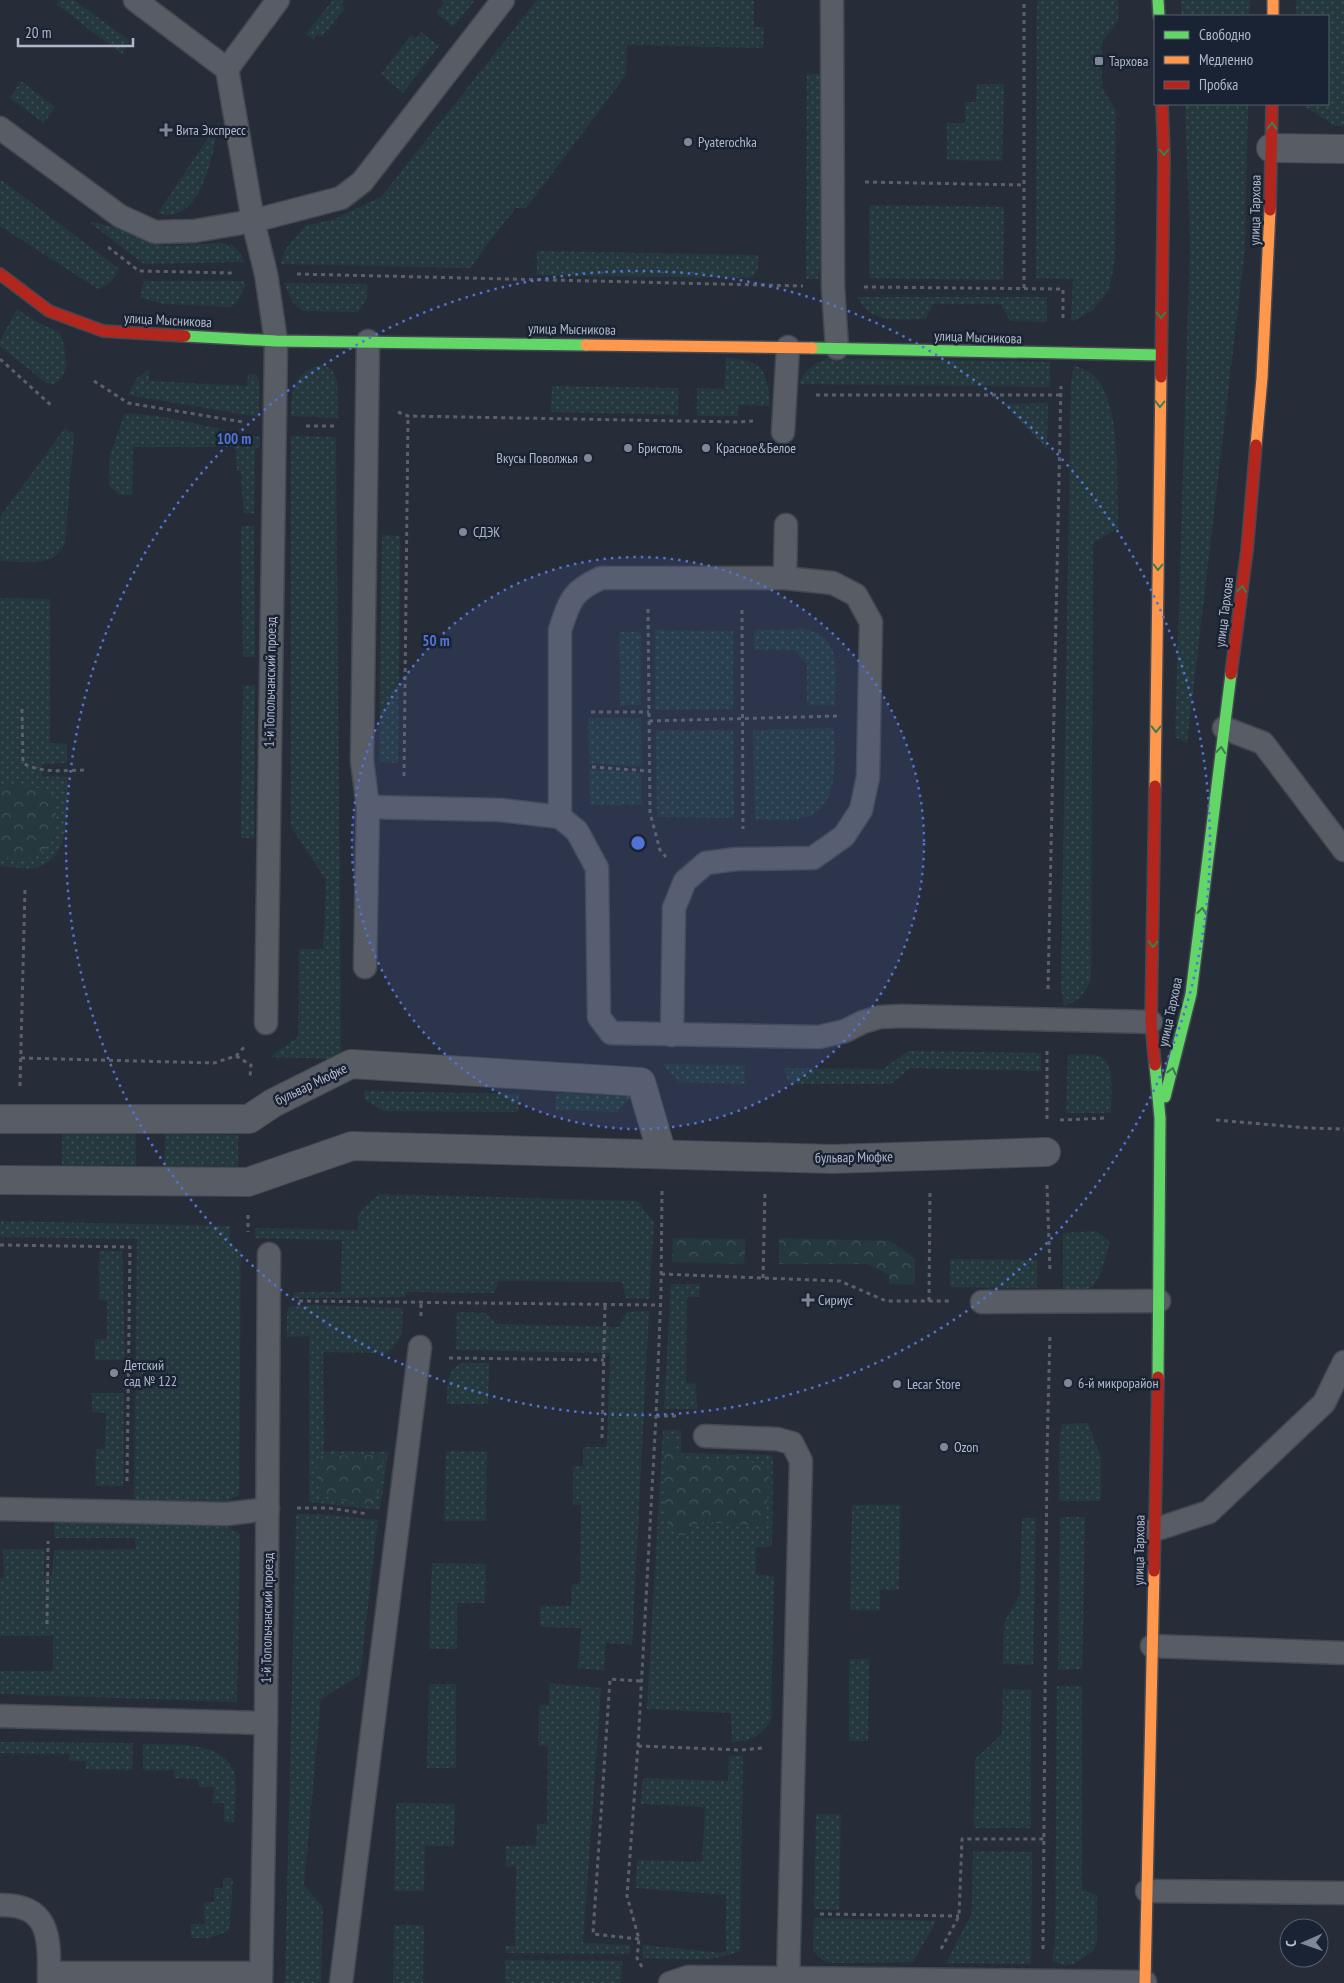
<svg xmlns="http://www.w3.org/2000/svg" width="1344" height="1983" font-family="'PT Sans Narrow',sans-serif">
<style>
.grass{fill:url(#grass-dots)}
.forest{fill:url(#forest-crowns)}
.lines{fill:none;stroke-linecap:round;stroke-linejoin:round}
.lane-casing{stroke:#444851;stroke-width:25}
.street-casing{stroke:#444851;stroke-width:30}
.fast-casing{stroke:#444851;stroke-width:14}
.slow-casing{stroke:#444851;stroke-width:14}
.jam-casing{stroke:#444851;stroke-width:14}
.path{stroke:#5b6069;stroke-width:3;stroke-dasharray:4 4;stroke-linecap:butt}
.lane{stroke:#585c65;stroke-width:22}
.street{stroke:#585c65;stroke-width:28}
.fast{stroke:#63d668;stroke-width:11}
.slow{stroke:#ff974d;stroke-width:11}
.jam{stroke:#b3261e;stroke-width:11}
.oneway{stroke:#3e7c4e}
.ring{fill:none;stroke:#5173d3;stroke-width:2.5;stroke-dasharray:2.5 5}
.poi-dot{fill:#818796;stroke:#1a2333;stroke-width:2}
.labels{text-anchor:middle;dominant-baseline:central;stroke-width:5;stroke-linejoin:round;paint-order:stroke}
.poi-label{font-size:14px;fill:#b1b8c9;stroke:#1a2333;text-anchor:start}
.street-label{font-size:14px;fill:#b1b8c9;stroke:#1a2333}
.centre{fill:#5173d3;stroke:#1a2333;stroke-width:2.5}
.ring-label{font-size:15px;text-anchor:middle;font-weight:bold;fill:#5173d3;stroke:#1a2333;stroke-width:5;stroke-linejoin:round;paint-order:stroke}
</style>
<defs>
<pattern id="grass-dots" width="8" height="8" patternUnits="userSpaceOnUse" patternTransform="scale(1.25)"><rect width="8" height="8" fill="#24383e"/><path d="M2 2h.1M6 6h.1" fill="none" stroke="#415359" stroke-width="1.8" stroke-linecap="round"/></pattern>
<pattern id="forest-crowns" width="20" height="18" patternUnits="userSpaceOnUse" patternTransform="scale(1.25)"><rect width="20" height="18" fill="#24383e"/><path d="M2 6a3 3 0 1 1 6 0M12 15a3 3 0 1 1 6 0" fill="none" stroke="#415359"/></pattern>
</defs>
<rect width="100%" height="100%" fill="#272d38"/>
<!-- grass -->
<g class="grass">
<polygon points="59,0 74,0 130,41 122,54 56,4"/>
<polygon points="333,0 344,0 341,4 345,8 322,37 318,34 314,40 306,34"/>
<polygon points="441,0 475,0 453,27 436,13 444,3"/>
<polygon points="537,0 754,0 754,27 764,27 763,48 627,45 626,75 526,208 516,208 485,247 471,268 281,264 285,250 305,226 335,219 381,197"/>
<polygon points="1037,0 1118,0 1118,21 1102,42 1102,87 1116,111 1115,260 1109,290 1093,310 1071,322 1073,279 1036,278"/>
<polygon points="1181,0 1250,0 1249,16 1182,16"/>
<polygon points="1296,0 1344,0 1344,126 1335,126 1306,107 1304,104 1328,104 1328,16 1296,16"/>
<polygon points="421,32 439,46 403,93 381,74 411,35 416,39"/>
<polygon points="807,74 822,74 821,259 818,279 806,279"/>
<polygon points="21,81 55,107 44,123 10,98"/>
<polygon points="977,84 1004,84 1002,161 947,160 947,123 965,123 965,102 976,102"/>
<polygon points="1185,104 1248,104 1245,248 1187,743 1175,737 1190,243"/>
<path d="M219 121C214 149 202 228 158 213Z"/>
<path d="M0 179 118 268C116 280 109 284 98 289L0 226Z"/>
<polygon points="869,205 1004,207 1003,280 869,278"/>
<polygon points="89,222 115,227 141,239 163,246 221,243 232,245 240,252 244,262 144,264"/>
<polygon points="537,251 758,255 758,268 754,276 745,278 537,275"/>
<polygon points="144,281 243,281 246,285 236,303 230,307 164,304 140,298"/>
<polygon points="284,283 367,284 367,298 358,312 303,311 293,303"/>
<path d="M858 297H1047V322L1010 321 1001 304H933L926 319C901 319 869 325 858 297Z"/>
<path d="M17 309 35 321 60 333C66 351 72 374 54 384L46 383 0 346V341Z"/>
<path d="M726 358C765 361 766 369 770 406L738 405V416H697V388L724 389Z"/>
<path d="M829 358 1050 362V387L799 384C807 368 813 364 829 358Z"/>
<path d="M322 364 332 370 337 381 338 418 291 416C292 387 291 375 322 364Z"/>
<path d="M1074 365C1080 368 1089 371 1094 376 1122 401 1117 490 1118 528L1093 543 1091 980C1084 994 1078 1002 1064 1006L1061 987 1071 383Z"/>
<polygon points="149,369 149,381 247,386 248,374 255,374 259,381 259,417 128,395 136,379"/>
<polygon points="552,386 678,388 678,415 551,412"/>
<polygon points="1048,403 1047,449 1004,404"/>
<polygon points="125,413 158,416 260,437 260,446 255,449 254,513 244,514 241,471 237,471 236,451 234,447 133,447 132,495 120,495 109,486 109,458"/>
<path d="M65 428 74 434 65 542C57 569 22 561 0 561V517Z"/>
<polygon points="291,436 336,437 341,1059 270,1057 298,1037 299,949 323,949 326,880 291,827"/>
<polygon points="241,526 254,526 255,657 243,657"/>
<polygon points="382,535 400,536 398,763 379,762"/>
<path d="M0 598 50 599V743L67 744V763L42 764V776L67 777C67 806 73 859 35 868 25 870 10 866 0 866Z"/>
<path d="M803 629C845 636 835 674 835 706H807V665L794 650H754V630Z"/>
<polygon points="655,630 733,631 733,709 655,710"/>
<polygon points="619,632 641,632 641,705 620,706"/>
<polygon points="255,685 254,838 241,838 243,686"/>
<polygon points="588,718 641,718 642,767 589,763"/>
<path d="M834 728C834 760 842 813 798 819 784 821 769 819 755 819L753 730Z"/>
<polygon points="656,730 733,730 734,818 657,817"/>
<polygon points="589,769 641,773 642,805 590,805"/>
<polygon points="908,1051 1041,1053 1041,1071 910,1068 891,1084 797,1084 788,1080 783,1068 883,1069"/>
<path d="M1068 1055C1077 1055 1090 1053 1099 1056 1116 1062 1111 1098 1111 1113H1066Z"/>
<polygon points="662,1064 745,1065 745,1084 679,1082"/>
<polygon points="364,1091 519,1094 518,1112 384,1111 364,1099"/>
<polygon points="556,1093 632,1096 617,1112 555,1110"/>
<polygon points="62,1133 136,1134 136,1166 62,1165"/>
<polygon points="165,1134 238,1135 238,1167 164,1166"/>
<polygon points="379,1194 638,1201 654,1223 649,1299 626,1298 622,1282 499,1281 494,1293 407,1292 405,1297 293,1298 294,1292 341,1292 342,1240 255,1238 255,1228 358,1230 358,1214"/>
<polygon points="0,1221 230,1226 230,1244 241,1251 239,1495 227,1502 210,1504 134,1502 137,1239 0,1237"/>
<path d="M1096 1231 1110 1241C1107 1251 1100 1284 1090 1288 1083 1291 1071 1290 1063 1290V1233Z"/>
<polygon points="99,1251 122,1251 125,1360 95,1360 95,1339 107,1339 107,1301 99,1300"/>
<polygon points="950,1259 1037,1260 1037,1288 950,1287"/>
<polygon points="671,1284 700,1284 699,1297 687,1297 686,1383 696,1384 697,1409 664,1409"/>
<polygon points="315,1305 403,1308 402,1334 388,1353 323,1352 324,1451 388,1452 380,1510 309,1502 309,1336 287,1337 287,1313 288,1308 292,1306"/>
<polygon points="649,1311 632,1645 606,1643 604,1671 578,1668 581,1628 540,1627 540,1606 571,1606 572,1584 580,1584 581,1505 573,1505 573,1466 583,1466 583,1447 607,1447 610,1353 456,1350 457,1312 486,1313 496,1324 618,1327 627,1312"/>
<path d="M461 1363H489L488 1404H447C448 1387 445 1372 461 1363Z"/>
<polygon points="92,1393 124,1393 123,1486 95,1486 96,1449 105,1449 106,1413 92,1412"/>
<polygon points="1088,1423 1101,1458 1101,1501 1059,1501 1059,1443 1062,1424"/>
<path d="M663 1430H681V1453L773 1455 772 1547H756V1574L774 1576 771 1719C764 1735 749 1742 732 1742L731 1713 647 1709Z"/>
<polygon points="446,1451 487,1452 486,1521 444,1521"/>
<polygon points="852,1505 900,1505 899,1590 880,1590 880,1610 850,1610"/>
<polygon points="296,1514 322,1514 378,1520 360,1675 321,1699 304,1885 323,1907 321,1983 285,1983"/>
<polygon points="1060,1517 1085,1517 1082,1669 1058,1670"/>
<polygon points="1022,1518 1036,1518 1033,1665 1003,1664 1004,1623 1020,1594"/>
<polygon points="54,1522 216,1524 227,1527 240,1534 237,1702 0,1694 0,1671 53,1671 53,1636 0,1636 0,1578 4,1578 3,1549 45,1549 44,1576 52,1576 54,1550 136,1549 135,1538 54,1538"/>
<polygon points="432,1563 486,1564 485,1603 457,1603 457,1649 429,1649"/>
<polygon points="849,1659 869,1659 868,1741 849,1741"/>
<polygon points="549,1683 601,1688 583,1943 629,1945 631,1949 630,1954 505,1953 505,1946 515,1946 516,1867 506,1866 506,1846 536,1846 537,1824 547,1824 548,1746 538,1746 539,1705 549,1705"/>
<polygon points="429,1684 456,1684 456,1768 427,1768"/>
<polygon points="1057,1686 1082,1686 1082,1890 1097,1895 1097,1942 1094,1950 1074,1964 1064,1965 1052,1961 1055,1943"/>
<polygon points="1003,1689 1031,1690 1031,1828 974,1828 975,1759 1002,1734"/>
<polygon points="0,1742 133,1743 132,1770 86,1769 86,1761 69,1761 69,1754 0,1753"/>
<path d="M143 1744C171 1745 223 1739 234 1772 238 1787 235 1807 234 1822H224V1803H213L214 1787H199L198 1779 174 1778V1770H143Z"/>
<path d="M729 1756H743L740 1950C720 1964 667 1958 643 1958V1945L723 1953 726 1951V1895L636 1888 637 1860 702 1862 705 1807 641 1804 643 1778 728 1781Z"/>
<polygon points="396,1803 455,1804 454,1846 425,1846 424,1891 394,1891"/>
<polygon points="816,1814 841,1814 839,1910 814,1909"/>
<polygon points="973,1851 1032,1852 1031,1964 946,1963 972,1913"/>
<polygon points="223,1878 233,1878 230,1925 228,1931 210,1938 191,1938 191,1924 204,1924 204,1902 214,1902 214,1888 223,1888"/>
<polygon points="814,1918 936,1921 913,1962 833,1963 822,1960 813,1951"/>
<polygon points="394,1925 424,1925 423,1983 393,1983"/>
<polygon points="505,1960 622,1961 621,1983 505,1983"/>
</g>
<!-- forest -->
<g class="forest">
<path d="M20 786 47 789 56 798C57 825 54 860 19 860 13 860 6 857 0 856V787Z"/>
<polygon points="673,1238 746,1239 744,1264 672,1262"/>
<polygon points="779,1238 891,1241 915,1259 915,1285 889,1284 889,1275 868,1264 779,1264"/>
<path d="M670 1437 673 1439 677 1456 679 1458 760 1463 767 1466 769 1474 766 1522 760 1526 705 1522 694 1525 690 1534 681 1536 670 1530C660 1501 664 1470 666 1440Z"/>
<path d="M376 1455 383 1459 382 1479 376 1499 369 1504 356 1503 322 1496C315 1483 316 1470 320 1456Z"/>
</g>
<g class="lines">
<!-- lane casing -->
<g class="lane-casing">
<g id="lane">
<polyline points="135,0 227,69 253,221 266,274 276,341 266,1023"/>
<polyline points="832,0 833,287 837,348"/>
<polyline points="227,69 278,0"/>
<polyline points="0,128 120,216 155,232 194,231 253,221 341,198 362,182 503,0"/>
<polyline points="368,341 362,761 368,807 501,810 560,817 577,831 597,868 599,1017 611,1033 819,1037 845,1031 863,1022 880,1017 902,1016 1151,1022"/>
<polyline points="783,432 788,347"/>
<polyline points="785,578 786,525"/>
<polyline points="1224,728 1263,743 1344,850"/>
<path d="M560 817V630C570 600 572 591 601 578H785L833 583 856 595 871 622 868 777 861 810 844 836 813 858 737 859 706 863 685 881 674 908 672 1035"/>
<polyline points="365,967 368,807"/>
<polyline points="982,1302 1159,1301"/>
<polyline points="705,1436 777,1439 792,1443 801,1461 788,1983"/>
<polyline points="0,1509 227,1514 268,1509"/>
<polyline points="1154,1530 1209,1512 1324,1403 1344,1362"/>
<polyline points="1152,1646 1344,1653"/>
<polyline points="0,1716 266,1723"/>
<polyline points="1147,1891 1344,1893"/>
<path d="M0 1905C53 1904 49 1942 49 1983"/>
<polyline points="49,1973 261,1973"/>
<polyline points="261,1983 266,1723 269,1254"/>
<polyline points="341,1983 420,1347"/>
<polyline points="670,1983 688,1977 1145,1982"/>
</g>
</g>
<!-- street casing -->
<g class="street-casing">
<g id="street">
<polyline points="1271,148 1344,149"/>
<polyline points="0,1119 249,1119 273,1103 351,1064 641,1082 662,1154"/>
<polyline points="0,1180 248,1182 352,1146 833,1159 1046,1152"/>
</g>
</g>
<!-- fast casing -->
<g class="fast-casing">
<g id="fast">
<polyline points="1158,0 1159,16"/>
<polyline points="185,336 276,341 586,345"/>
<polyline points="812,348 1161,355"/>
<polyline points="1155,1065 1160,1118 1158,1377"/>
<polyline points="1165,1097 1191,994 1231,674"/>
</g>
</g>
<!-- slow casing -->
<g class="slow-casing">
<g id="slow">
<polyline points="1273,0 1273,16"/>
<polyline points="586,345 812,348"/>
<polyline points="1256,445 1262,378 1270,210"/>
<polyline points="1155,786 1161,377"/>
<polyline points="1145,1983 1154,1571"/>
</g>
</g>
<!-- jam casing -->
<g class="jam-casing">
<g id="jam">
<polyline points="1270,210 1272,104"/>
<polyline points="0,274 49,311 103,331 185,336"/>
<polyline points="1161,377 1164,156 1162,104"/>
<polyline points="1231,674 1247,550 1256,445"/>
<polyline points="1155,786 1151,1022 1155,1065"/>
<polyline points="1154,1571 1158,1377"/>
</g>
</g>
<!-- path -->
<g class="path">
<polyline points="865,182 1024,185"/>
<polyline points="108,247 139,271 233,273"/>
<polyline points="297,274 803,286"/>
<polyline points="864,287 1063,289 1063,319"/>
<polyline points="1024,288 1024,0"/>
<polyline points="0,359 53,407"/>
<polyline points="94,381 128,403 243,422"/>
<polyline points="816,395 1061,395"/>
<polyline points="398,412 408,416 738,422 753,421"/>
<polyline points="306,426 335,426"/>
<polyline points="648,609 650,813 660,850 666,857"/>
<polyline points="742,610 743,829"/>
<path d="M22 709 23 763C41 774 68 770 87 770"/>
<polyline points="591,712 649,712"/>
<polyline points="649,721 838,716"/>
<polyline points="592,767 649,771"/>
<polyline points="404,776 408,416"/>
<polyline points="1048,989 1061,386"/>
<polyline points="236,1056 251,1065 250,1077"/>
<polyline points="21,1058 214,1063 236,1056 245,1046"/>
<polyline points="20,1086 25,889"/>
<polyline points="1047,1119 1047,1050"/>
<polyline points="1060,1120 1106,1118"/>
<polyline points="1216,1120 1308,1128 1344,1129"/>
<polyline points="1047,1185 1050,1272"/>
<polyline points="248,1215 248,1232"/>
<polyline points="0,1245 130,1247 127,1481"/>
<polyline points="661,1274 840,1281 886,1301 951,1301"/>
<polyline points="763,1278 765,1190"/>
<polyline points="299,1301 660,1305"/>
<polyline points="929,1301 930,1189"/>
<polyline points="421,1316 421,1303"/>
<polyline points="449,1358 604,1360"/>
<polyline points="656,1416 680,1416"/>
<polyline points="602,1438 605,1305"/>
<polyline points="297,1508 329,1508 368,1514"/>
<polyline points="47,1624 48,1541"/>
<polyline points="638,1746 741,1750 763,1748"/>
<polyline points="820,1914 959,1916"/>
<polyline points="639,1939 593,1934 610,1679 642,1681"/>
<polyline points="941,1949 959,1916 962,1839 1044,1839"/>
<polyline points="1043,1949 1047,1453 1050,1333"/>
<polyline points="642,1967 637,1958 639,1939 627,1896 638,1746 656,1416 661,1293 662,1188"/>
</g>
<!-- lane -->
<use href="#lane" class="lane"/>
<!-- street -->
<use href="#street" class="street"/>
<!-- fast -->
<use href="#fast" class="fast"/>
<!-- slow -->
<use href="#slow" class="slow"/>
<!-- jam -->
<use href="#jam" class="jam"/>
</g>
<!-- one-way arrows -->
<defs><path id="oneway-chevron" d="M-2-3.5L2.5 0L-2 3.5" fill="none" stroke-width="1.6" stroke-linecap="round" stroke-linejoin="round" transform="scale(1.25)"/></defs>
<g class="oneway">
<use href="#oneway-chevron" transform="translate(1272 126) rotate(-89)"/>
<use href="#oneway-chevron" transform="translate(1164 152) rotate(89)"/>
<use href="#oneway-chevron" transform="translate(1161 315) rotate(91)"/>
<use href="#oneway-chevron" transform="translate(1160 404) rotate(91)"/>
<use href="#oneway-chevron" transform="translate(1158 567) rotate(91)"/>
<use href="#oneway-chevron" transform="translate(1242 589) rotate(-83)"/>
<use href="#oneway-chevron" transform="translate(1156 729) rotate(91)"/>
<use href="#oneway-chevron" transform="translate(1221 750) rotate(-83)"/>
<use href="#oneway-chevron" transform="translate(1202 911) rotate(-83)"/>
<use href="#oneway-chevron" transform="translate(1153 944) rotate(91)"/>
<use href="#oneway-chevron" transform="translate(1172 1071) rotate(-76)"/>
</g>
<!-- distance rings -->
<circle cx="638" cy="843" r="286" fill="#5173d3" fill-opacity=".12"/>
<g class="ring">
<circle cx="638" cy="843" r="286"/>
<circle cx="638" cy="843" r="572"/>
</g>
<!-- markers -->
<g class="poi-dot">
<rect x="1094" y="56" width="10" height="10" rx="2.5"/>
<path d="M163.5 122.5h5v5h5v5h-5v5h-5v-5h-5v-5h5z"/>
<circle cx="688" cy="142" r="5"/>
<circle cx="628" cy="448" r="5"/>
<circle cx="706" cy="448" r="5"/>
<circle cx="588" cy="458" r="5"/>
<circle cx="463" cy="532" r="5"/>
<path d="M805.5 1292.5h5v5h5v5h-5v5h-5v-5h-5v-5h5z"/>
<circle cx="114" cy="1373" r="5"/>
<circle cx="1068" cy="1383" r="5"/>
<circle cx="897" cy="1384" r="5"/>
<circle cx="944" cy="1447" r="5"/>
</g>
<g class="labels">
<!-- poi labels -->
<g class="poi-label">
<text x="1109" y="61">Тархова</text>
<text x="176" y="130">Вита Экспресс</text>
<text x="698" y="142">Pyaterochka</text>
<text x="638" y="448">Бристоль</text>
<text x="716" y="448">Красное&amp;Белое</text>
<text x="578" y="458" text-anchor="end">Вкусы Поволжья</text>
<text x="473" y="532">СДЭК</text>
<text x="818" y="1300">Сириус</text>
<text x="124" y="1365">Детский<tspan x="124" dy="16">сад № 122</tspan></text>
<text x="1078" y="1383">6-й микрорайон</text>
<text x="907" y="1384">Lecar Store</text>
<text x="954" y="1447">Ozon</text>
</g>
<!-- street labels -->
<g class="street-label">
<text transform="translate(1255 210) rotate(-89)">улица Тархова</text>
<text transform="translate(168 320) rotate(3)">улица Мысникова</text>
<text transform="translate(572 329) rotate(1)">улица Мысникова</text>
<text transform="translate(978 337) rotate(2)">улица Мысникова</text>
<text transform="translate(1224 612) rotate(-83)">улица Тархова</text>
<text transform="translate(270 682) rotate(-89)">1-й Топольчанский проезд</text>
<text transform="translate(1170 1012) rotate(-78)">улица Тархова</text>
<text transform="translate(311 1084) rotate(-26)">бульвар Мюфке</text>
<text transform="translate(854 1157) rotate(-1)">бульвар Мюфке</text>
<text transform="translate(1139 1550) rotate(-89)">улица Тархова</text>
<text transform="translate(267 1618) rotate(-89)">1-й Топольчанский проезд</text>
</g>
</g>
<circle cx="638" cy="843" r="8" class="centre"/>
<g class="ring-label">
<text x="234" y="444">100 m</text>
<text x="436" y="646">50 m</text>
</g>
<!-- legend -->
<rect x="1154" y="15" width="175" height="90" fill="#1a2333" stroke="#565f6f"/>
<rect x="1164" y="31" width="25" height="8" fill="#63d668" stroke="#565f6f"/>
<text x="1199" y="40" font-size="15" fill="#b1b8c9">Свободно</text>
<rect x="1164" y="56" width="25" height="8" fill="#ff974d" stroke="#565f6f"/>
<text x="1199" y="65" font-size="15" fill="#b1b8c9">Медленно</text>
<rect x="1164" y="81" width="25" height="8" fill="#b3261e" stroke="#565f6f"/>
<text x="1199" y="90" font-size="15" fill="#b1b8c9">Пробка</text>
<!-- north arrow -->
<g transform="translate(1304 1943) rotate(268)"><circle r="24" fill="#1a2333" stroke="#565f6f"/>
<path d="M0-4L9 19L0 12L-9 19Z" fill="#818796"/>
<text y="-8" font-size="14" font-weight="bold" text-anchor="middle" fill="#b1b8c9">С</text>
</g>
<!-- scale -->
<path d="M18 38v8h115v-8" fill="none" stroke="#b1b8c9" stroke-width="2.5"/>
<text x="25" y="38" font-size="15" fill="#b1b8c9" stroke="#1a2333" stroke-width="4" paint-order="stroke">20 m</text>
</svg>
